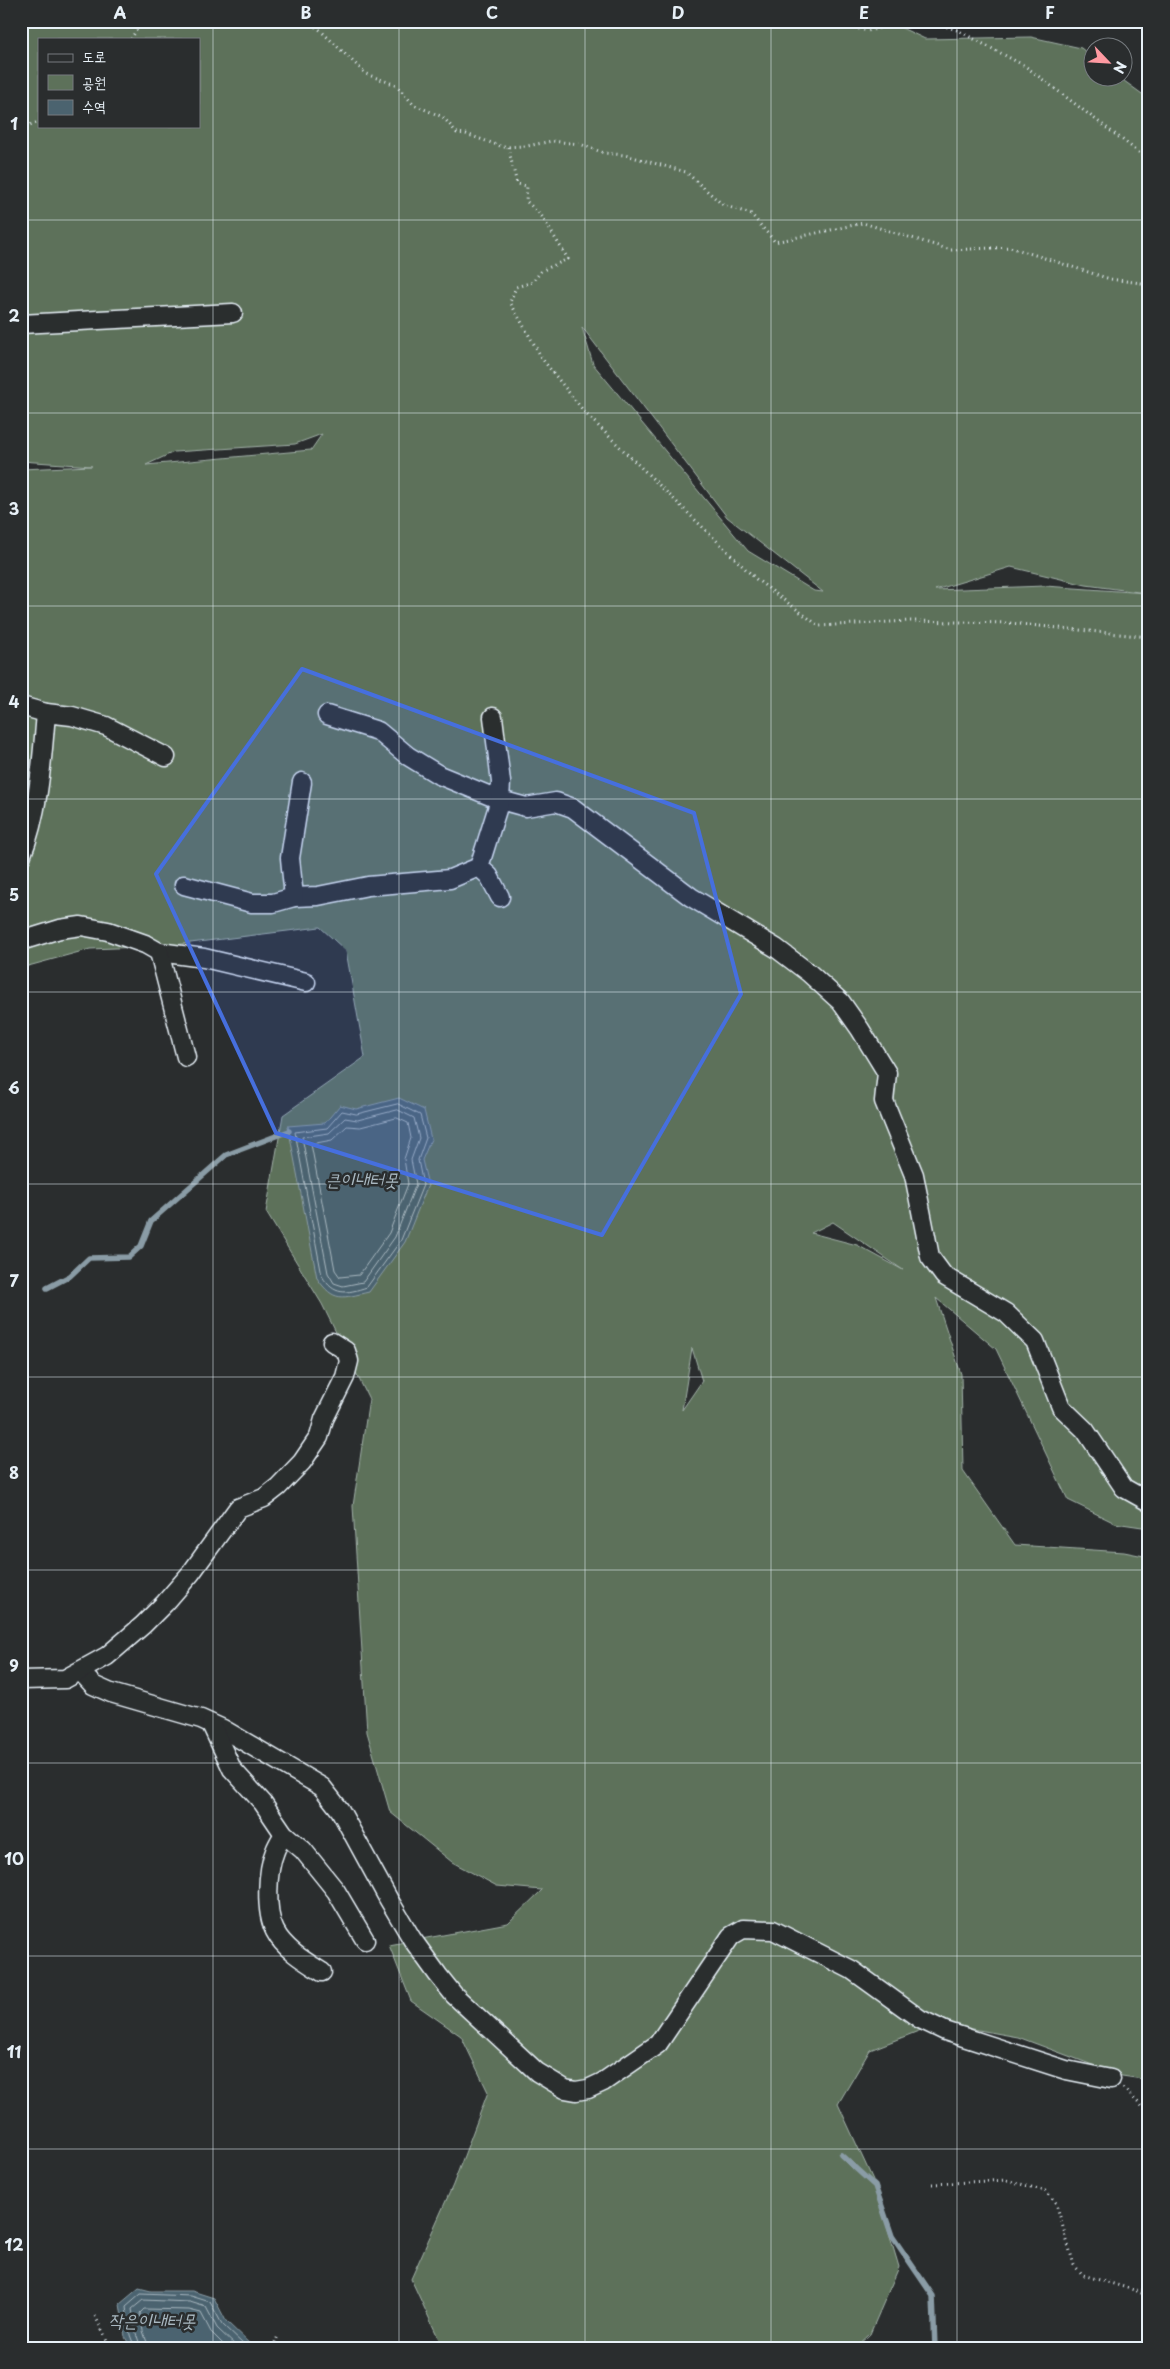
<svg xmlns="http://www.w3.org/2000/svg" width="1170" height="2369" font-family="'Playpen Sans','Poor Story',sans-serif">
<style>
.green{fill:#5d715a;stroke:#a2b1a9;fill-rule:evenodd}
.water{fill:#4b636f;stroke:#8a9ca6}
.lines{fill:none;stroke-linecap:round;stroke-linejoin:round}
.shore{stroke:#a9b8c1;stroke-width:1}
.stream{stroke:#8a9ca6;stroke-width:5.5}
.minor-casing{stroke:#e8f1f8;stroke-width:21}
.path{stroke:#e8f1f8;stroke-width:3;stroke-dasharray:1 4;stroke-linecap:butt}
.minor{stroke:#2a2d2e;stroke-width:18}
.marked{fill:#466fde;fill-opacity:0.2;stroke:#466fde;stroke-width:4;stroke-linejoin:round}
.grid{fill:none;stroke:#e8f1f8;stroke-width:1;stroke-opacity:0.55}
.labels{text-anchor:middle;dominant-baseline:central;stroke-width:5;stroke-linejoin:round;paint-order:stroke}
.water-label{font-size:18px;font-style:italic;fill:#a9b8c1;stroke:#2a2d2e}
.neatline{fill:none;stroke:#e8f1f8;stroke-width:2}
.grid-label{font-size:16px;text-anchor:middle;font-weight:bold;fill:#e8f1f8}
</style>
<rect width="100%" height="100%" fill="#2a2d2e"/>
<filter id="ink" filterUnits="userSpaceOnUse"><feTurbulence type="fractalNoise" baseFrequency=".02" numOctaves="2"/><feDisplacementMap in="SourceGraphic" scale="10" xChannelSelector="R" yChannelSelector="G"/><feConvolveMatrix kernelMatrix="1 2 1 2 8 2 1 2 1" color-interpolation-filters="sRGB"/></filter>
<g filter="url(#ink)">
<!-- green -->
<path class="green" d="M21 21H887L925 39 1031 37 1081 48 1092 57V78H1120L1149 99V1528L1115 1523 1068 1500 996 1349 936 1298 961 1374 963 1471 1015 1545 1124 1552 1149 1557V2080L1122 2076 1018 2037 939 2023 870 2050 838 2104 873 2180 899 2267 870 2334 855 2348H443L411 2279 453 2185 488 2092 461 2036 411 2001 389 1945 508 1923 542 1890 497 1886 452 1862 390 1812 367 1732 353 1506 369 1399 322 1304 266 1212 283 1115 365 1057 346 951 320 927 166 946 90 949 21 968V469L92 466 21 461ZM39 39H199V126H39ZM582 327 727 517 823 592 814 591 748 551 593 364ZM322 434 311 450 146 465 174 452 295 444ZM1011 567 1086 585 1146 593 1045 586 935 590ZM833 1222 903 1270 857 1245 811 1233ZM692 1348 702 1381 682 1410Z"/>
<!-- water -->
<g class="water">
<path d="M399 1098 424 1110 431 1139 422 1160 428 1185 405 1242 369 1292C342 1298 334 1303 317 1278L288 1126 325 1123 340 1105 356 1109Z"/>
<polygon points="139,2288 151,2291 192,2291 214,2298 226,2321 254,2348 131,2348 125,2337 120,2304"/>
</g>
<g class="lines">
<!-- shore -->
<g class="shore">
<path d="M398 1104 420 1115 426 1138 418 1160 423 1185 401 1240 367 1287C346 1294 334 1296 322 1276L295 1132 327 1128 342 1111 356 1114Z"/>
<polygon points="398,1110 414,1118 419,1138 411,1160 416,1184 395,1237 363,1282 343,1286 334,1283 328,1273 302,1137 329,1133 345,1118 357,1120"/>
<polygon points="397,1118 408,1123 411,1138 404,1159 408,1184 389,1233 359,1275 340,1277 335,1270 311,1144 332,1140 347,1126 360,1127"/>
<polyline points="135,2348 130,2335 126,2307 141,2294 191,2296 210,2302 222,2324 247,2348"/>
<polyline points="141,2348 136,2333 132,2309 143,2300 190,2302 206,2307 217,2328 238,2348"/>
<polyline points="149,2348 143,2331 140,2313 144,2309 189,2310 201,2313 211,2332 227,2348"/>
</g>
<!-- stream -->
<g class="stream">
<polyline points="47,1288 70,1276 89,1258 129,1257 141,1246 151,1221 226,1155 289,1131"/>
<polyline points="841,2155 875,2186 892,2236 933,2296 935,2348"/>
</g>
<!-- minor casing -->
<g class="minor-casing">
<g id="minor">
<polyline points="21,324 233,313"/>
<polyline points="21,706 46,713"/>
<polyline points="327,715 378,731 408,756 439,775 500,800 526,807 556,802 573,808 691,897 776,948 809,973 841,1002 860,1029 887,1073 884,1101 914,1175 930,1257 944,1276 1006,1313 1035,1341 1061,1407 1085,1430 1124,1488 1149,1502"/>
<path d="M21 857C39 812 42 761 46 713L72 716 106 726 166 757"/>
<polyline points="479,867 489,876 500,897"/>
<polyline points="184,885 252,903 273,903 294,897 318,896 368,886 450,879 479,867 500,800 501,782 493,717"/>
<polyline points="294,897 290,858 302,782"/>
<polyline points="21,941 60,929 81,926 108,931 145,944 159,952 204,958 306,982"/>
<polyline points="159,952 186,1057"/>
<polyline points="81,1672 93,1685 111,1693 201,1719 223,1729 322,1787 340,1810 389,1900 412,1939 438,1975 454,1995 537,2072 565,2089 576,2091 588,2089 603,2082 658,2044 731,1936 743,1929 773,1930 852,1970 920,2019 945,2031 1066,2070 1111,2079"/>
<polyline points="21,1680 65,1679 107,1656 143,1625 165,1603 191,1573 238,1508 264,1498 278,1487 302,1462 319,1437 324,1419 345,1377 349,1361 346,1351 332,1342"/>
<polyline points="211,1724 232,1769 263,1803 284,1834 303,1850 336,1891 365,1940"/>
<path d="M284 1834C281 1839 277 1845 275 1851 267 1870 265 1912 275 1931 284 1949 306 1962 322 1972"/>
</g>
</g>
<!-- path -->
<g class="path">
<polyline points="307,21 320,30 366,74 396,85 414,105 443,117 457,133 466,134 503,147 527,146 552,141 580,144 604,153 625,155 686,172 723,205 751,214 775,242 863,223 951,250 1010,247 1110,279 1149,284"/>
<polyline points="847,21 851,27 868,31 903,22 935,23 957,30 1025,66 1149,160"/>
<polyline points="131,39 142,21"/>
<polyline points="21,128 39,122"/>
<polyline points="508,147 517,184 527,186 526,201 541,215 568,259 541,271 533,282 516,287 510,302 543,360 586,414 756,579 819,626 910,621 1009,623 1149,637"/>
<polyline points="1123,2088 1149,2113"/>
<polyline points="932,2184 1006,2180 1046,2191 1056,2203 1074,2265 1083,2275 1134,2290 1149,2290"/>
<polyline points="1136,2291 1149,2296"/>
<polyline points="95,2316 111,2348"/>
<polyline points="273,2348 278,2336"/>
</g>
<!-- minor -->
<use href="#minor" class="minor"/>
</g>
</g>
<!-- marked area -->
<path class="marked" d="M302 669 694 813 741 994 602 1235 276 1133 156 874Z"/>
<!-- grid -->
<path class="grid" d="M213 21V2348M399 21V2348M585 21V2348M771 21V2348M957 21V2348M21 220H1149M21 413H1149M21 606H1149M21 799H1149M21 992H1149M21 1184H1149M21 1377H1149M21 1570H1149M21 1763H1149M21 1956H1149M21 2149H1149"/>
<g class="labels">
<!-- water labels -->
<g class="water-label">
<text x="362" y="1178">큰이내터못</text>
<text x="152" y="2319">작은이내터못</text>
</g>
</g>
<!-- margin -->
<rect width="1170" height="2369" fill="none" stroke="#2a2d2e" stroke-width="55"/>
<!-- legend -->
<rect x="38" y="38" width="162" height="90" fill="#2a2d2e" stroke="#767b7f"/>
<rect x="48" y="54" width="25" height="8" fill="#2a2d2e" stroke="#767b7f"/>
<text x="82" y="62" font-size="15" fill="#e8f1f8">도로</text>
<rect x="48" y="75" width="25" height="15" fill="#5d715a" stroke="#767b7f"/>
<text x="82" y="88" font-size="15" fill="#e8f1f8">공원</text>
<rect x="48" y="100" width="25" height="15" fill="#4b636f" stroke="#767b7f"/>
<text x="82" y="112" font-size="15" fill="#e8f1f8">수역</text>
<!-- north arrow -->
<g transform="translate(1108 62) rotate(115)"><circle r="24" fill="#2a2d2e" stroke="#767b7f"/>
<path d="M0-4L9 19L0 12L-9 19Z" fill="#ff9aa2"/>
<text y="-8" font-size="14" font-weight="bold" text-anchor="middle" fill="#e8f1f8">N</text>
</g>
<rect x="28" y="28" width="1114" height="2314" class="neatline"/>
<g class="grid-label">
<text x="120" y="19">A</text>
<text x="306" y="19">B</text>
<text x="492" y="19">C</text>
<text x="678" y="19">D</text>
<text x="864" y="19">E</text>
<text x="1050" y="19">F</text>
<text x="14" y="130">1</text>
<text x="14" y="322">2</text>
<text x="14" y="515">3</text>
<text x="14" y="708">4</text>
<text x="14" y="901">5</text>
<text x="14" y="1094">6</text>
<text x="14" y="1287">7</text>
<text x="14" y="1479">8</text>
<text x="14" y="1672">9</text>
<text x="14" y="1865">10</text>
<text x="14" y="2058">11</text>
<text x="14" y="2251">12</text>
</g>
</svg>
